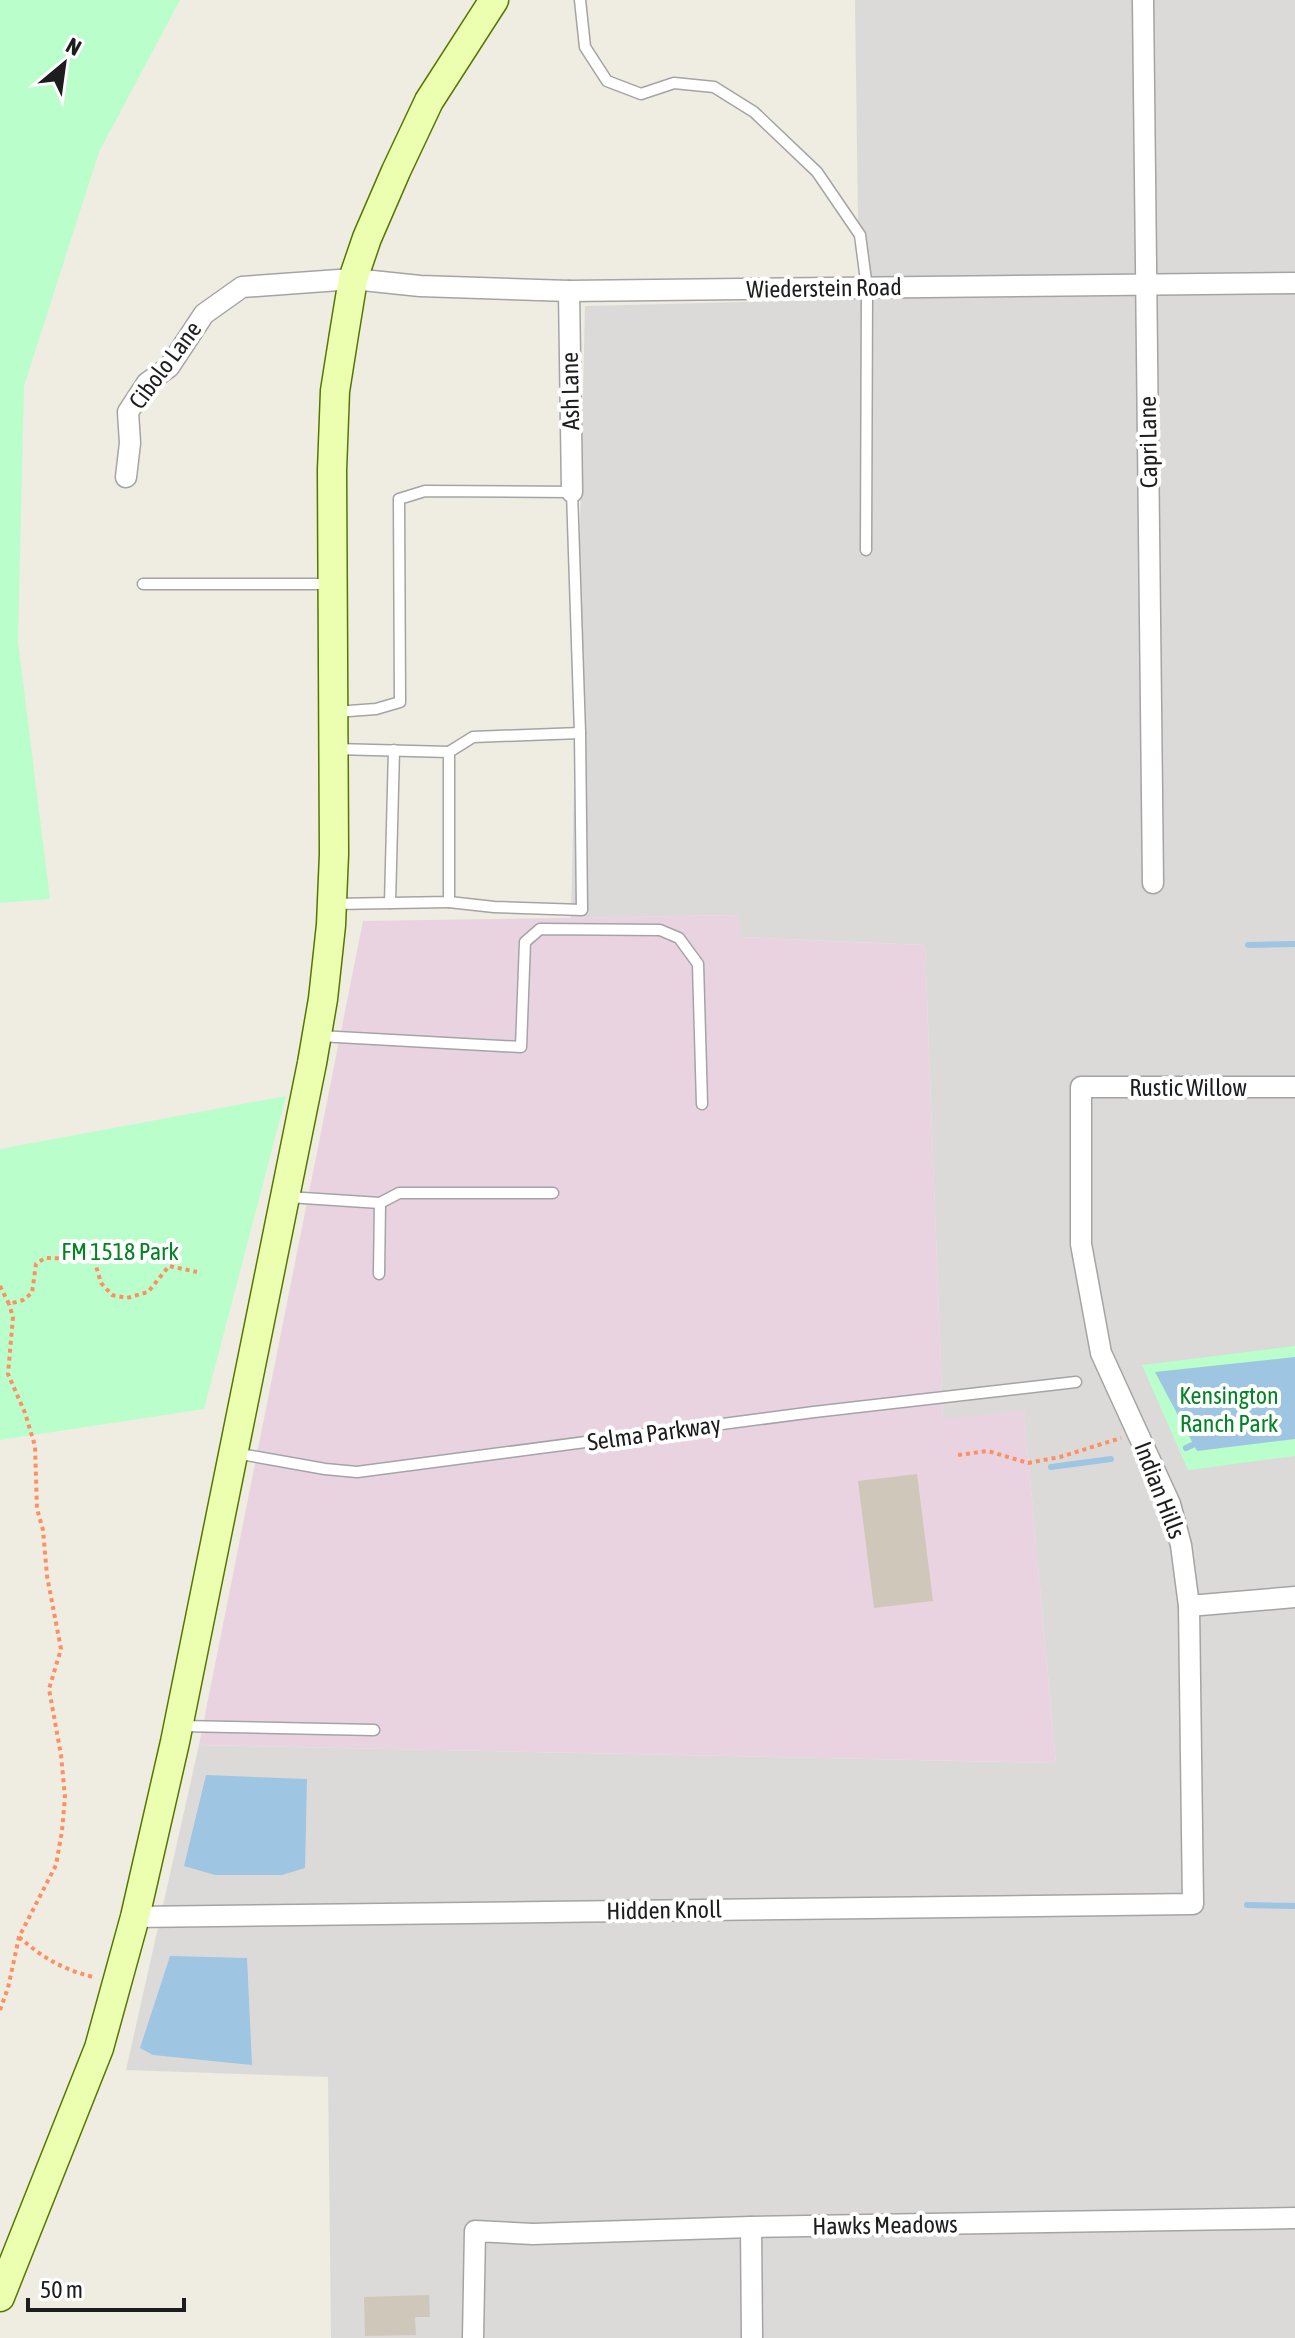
<svg xmlns="http://www.w3.org/2000/svg" width="1295" height="2338" font-family="'Asap Condensed',sans-serif">
<style>
.residential{fill:#dbdad9}
.industrial{fill:#e9d3e1}
.park{fill:#b9fecb}
.water{fill:#9ec5e1}
.lines{fill:none;stroke-linecap:round;stroke-linejoin:round}
.stream{stroke:#9ec5e1;stroke-width:6}
.building{fill:#cfc7ba}
.lane-casing{stroke:#a4a4a4;stroke-width:13}
.street-casing{stroke:#a4a4a4;stroke-width:23}
.secondary-casing{stroke:#570;stroke-width:31}
.path{stroke:#ff8f62;stroke-width:4;stroke-dasharray:4 4;stroke-linecap:butt}
.lane{stroke:#fff;stroke-width:10}
.street{stroke:#fff;stroke-width:20}
.secondary{stroke:#ecffb0;stroke-width:28}
.labels{text-anchor:middle;dominant-baseline:central;stroke-width:8;stroke-linejoin:round;paint-order:stroke}
.street-label{font-size:24px;fill:#1d1d1d;stroke:#fff}
.park-label{font-size:24px;fill:#028324;stroke:#fff}
</style>
<rect width="100%" height="100%" fill="#efede1"/>
<!-- residential -->
<polygon class="residential" points="855,0 1295,0 1295,2338 331,2338 328,2077 126,2070 199,1745 1056,1763 1024,1412 943,1420 925,945 739,937 738,915 571,918 585,306 859,299"/>
<!-- industrial -->
<polygon class="industrial" points="739,915 739,937 925,945 943,1419 1024,1411 1056,1763 199,1745 363,921"/>
<!-- park -->
<g class="park">
<polygon points="0,0 180,0 99,152 24,386 18,641 50,899 0,903"/>
<polygon points="286,1096 204,1409 0,1440 0,1149"/>
<polygon points="1295,1346 1295,1456 1188,1470 1142,1365"/>
</g>
<!-- water -->
<g class="water">
<polygon points="1295,1357 1295,1439 1197,1451 1155,1372"/>
<polygon points="206,1775 307,1779 305,1868 282,1875 215,1875 184,1866"/>
<polygon points="170,1956 247,1958 252,2065 153,2055 140,2048"/>
</g>
<g class="lines">
<!-- stream -->
<g class="stream">
<polyline points="1248,945 1295,944"/>
<polyline points="1186,1448 1201,1441"/>
<polyline points="1051,1467 1111,1459"/>
<polyline points="1247,1905 1295,1906"/>
</g>
</g>
<!-- building -->
<g class="building">
<polygon points="917,1474 933,1601 874,1608 858,1481"/>
<polygon points="429,2295 430,2317 415,2317 416,2335 365,2336 364,2297"/>
</g>
<g class="lines">
<!-- lane casing -->
<g class="lane-casing">
<g id="lane">
<polyline points="580,0 585,47 607,81 641,94 674,83 714,87 754,112 817,172 860,235 867,288 866,550"/>
<polyline points="143,584 331,584"/>
<polyline points="335,712 376,709 400,702 399,499 425,491 572,492 580,733 582,910 494,907 449,902"/>
<polyline points="449,752 473,737 580,733"/>
<polyline points="390,903 394,750"/>
<polyline points="334,904 449,902 449,752 335,749"/>
<polyline points="319,1036 521,1047 525,942 540,929 660,930 679,938 698,964 702,1104"/>
<polyline points="288,1197 380,1203 399,1193 553,1193"/>
<polyline points="379,1274 380,1203"/>
<polyline points="235,1453 325,1469 357,1472 814,1412 1076,1382"/>
<polyline points="180,1726 374,1730"/>
</g>
</g>
<!-- street casing -->
<g class="street-casing">
<g id="street">
<polyline points="1143,0 1153,883"/>
<polyline points="569,291 572,492"/>
<polyline points="126,477 130,443 128,412 147,383 169,367 204,314 242,287 353,279 420,286 569,291 1295,283"/>
<polyline points="1189,1606 1295,1597"/>
<polyline points="135,1917 1193,1904 1189,1606 1181,1545 1170,1504 1101,1353 1081,1244 1081,1087 1295,1087"/>
<polyline points="751,2227 752,2338"/>
<polyline points="473,2338 475,2231 533,2234 751,2227 1295,2218"/>
</g>
</g>
<!-- secondary casing -->
<g class="secondary-casing">
<polyline id="secondary" points="0,2297 99,2048 135,1917 175,1742 312,1063 323,999 331,925 334,854 332,470 335,391 344,334 353,279 367,238 396,171 429,101 494,0"/>
</g>
<!-- path -->
<g class="path">
<polyline points="0,1286 9,1304 23,1300 32,1293 36,1264 45,1258 94,1259 101,1283 112,1295 127,1298 148,1292 169,1266 197,1272"/>
<polyline points="958,1455 988,1451 1028,1463 1060,1457 1121,1438"/>
<path d="M19 1937C43 1958 62 1969 93 1977"/>
<polyline points="0,2010 8,1988 19,1937 56,1865 62,1831 65,1797 61,1755 49,1689 61,1649 47,1576 43,1530 37,1509 35,1446 25,1413 8,1374 13,1317 9,1304"/>
</g>
<!-- lane -->
<use href="#lane" class="lane"/>
<!-- street -->
<use href="#street" class="street"/>
<!-- secondary -->
<use href="#secondary" class="secondary"/>
</g>
<g class="labels">
<!-- street labels -->
<g class="street-label">
<text transform="translate(824 288) rotate(-1)">Wiederstein Road</text>
<text transform="translate(165 365) rotate(-53)">Cibolo Lane</text>
<text transform="translate(570 391) rotate(-91)">Ash Lane</text>
<text transform="translate(1148 442) rotate(-91)">Capri Lane</text>
<text x="1188" y="1087">Rustic Willow</text>
<text transform="translate(654 1433) rotate(-8)">Selma Parkway</text>
<text transform="translate(1160 1490) rotate(69)">Indian Hills</text>
<text transform="translate(664 1910) rotate(-1)">Hidden Knoll</text>
<text transform="translate(885 2225) rotate(-1)">Hawks Meadows</text>
</g>
<!-- park labels -->
<g class="park-label">
<text x="120" y="1251">FM 1518 Park</text>
<text x="1229" y="1395">Kensington<tspan x="1229" dy="28">Ranch Park</tspan></text>
</g>
</g>
<!-- north arrow -->
<g transform="translate(64 64) rotate(29)" stroke="#ffffff" stroke-width="6" paint-order="stroke">
<path d="M0-6L14 30L0 20L-14 30Z" fill="#1d1d1d"/>
<text y="-12" font-size="22" font-weight="bold" text-anchor="middle" fill="#1d1d1d">N</text>
</g>
<!-- scale -->
<path d="M28 2298v12h156v-12" fill="none" stroke="#1d1d1d" stroke-width="4"/>
<text x="40" y="2298" font-size="24" fill="#1d1d1d" stroke="#ffffff" stroke-width="6" paint-order="stroke">50 m</text>
</svg>
